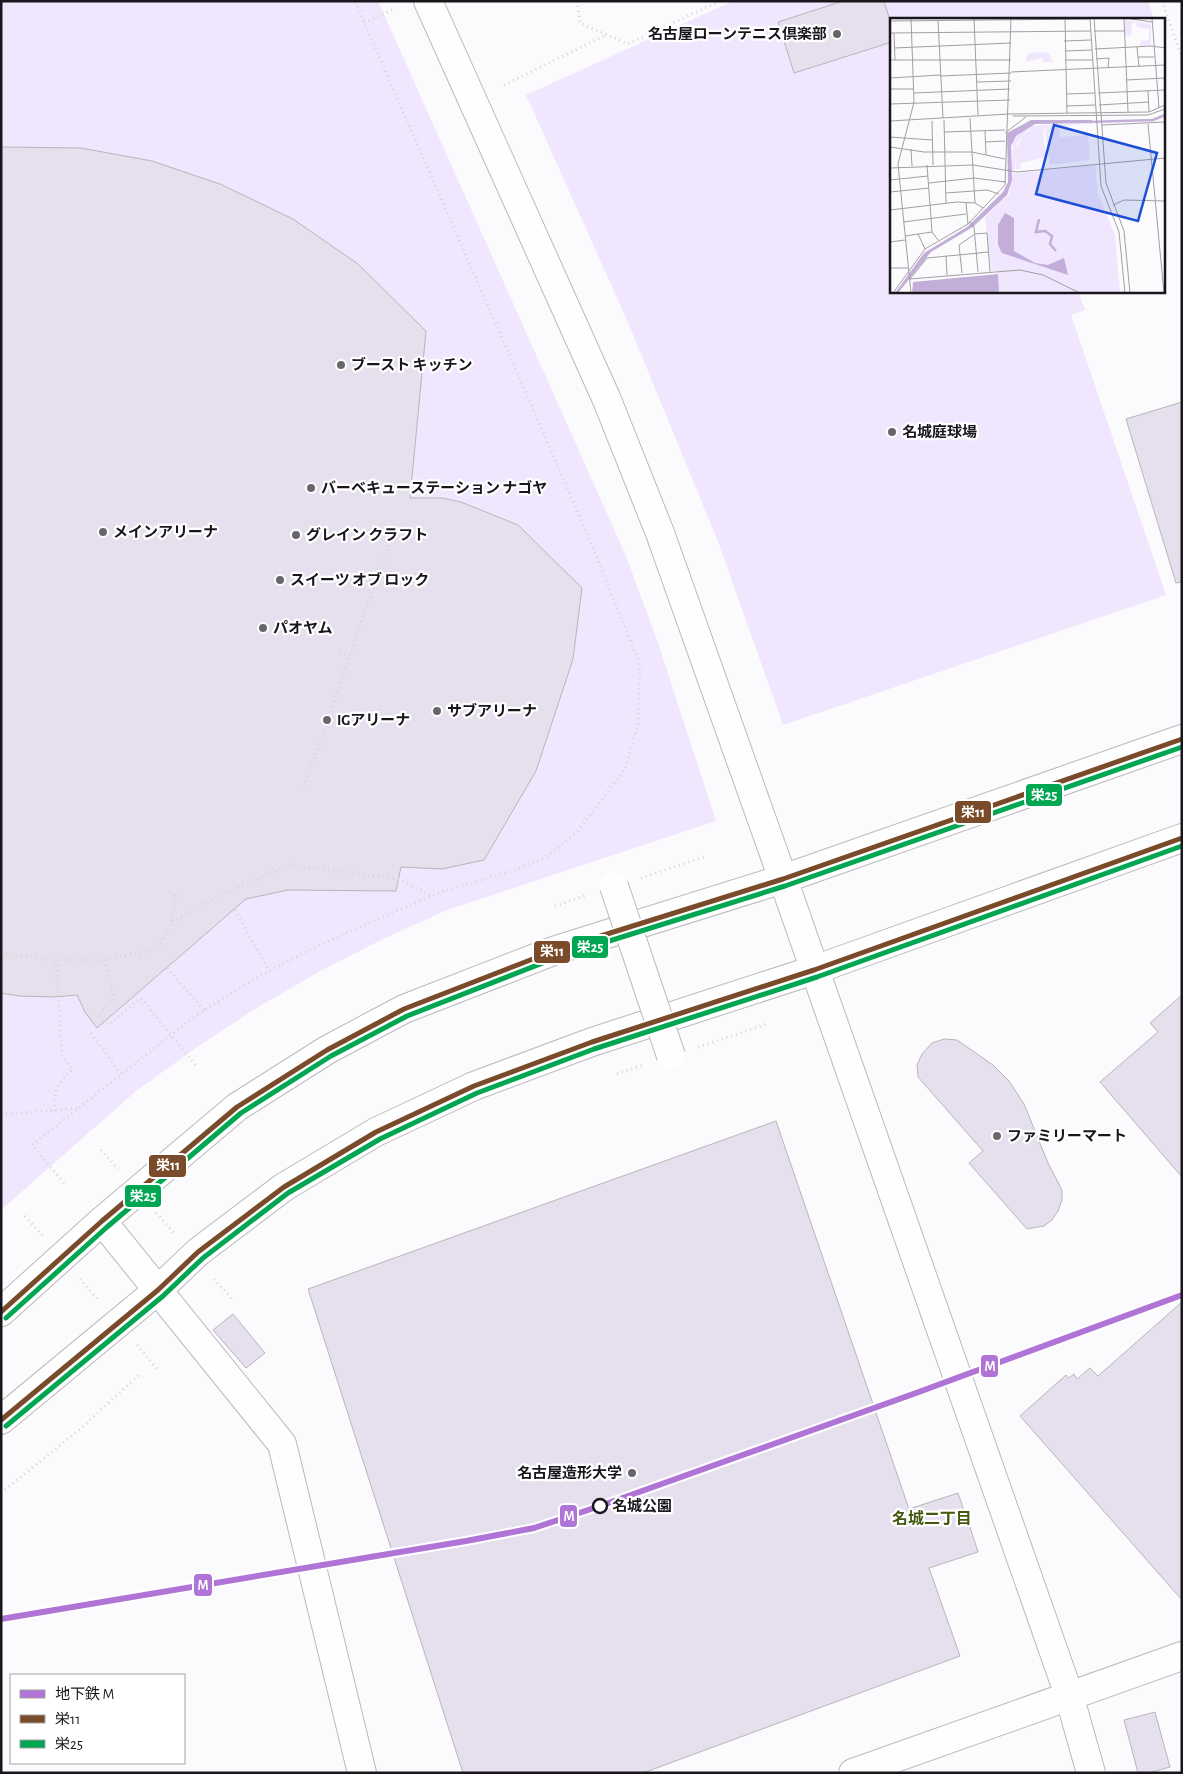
<svg xmlns="http://www.w3.org/2000/svg" width="1183" height="1774" font-family="'Alegreya Sans','Noto Sans JP',sans-serif">
<style>
.green{fill:#f0e6fd}
.building{fill:#e6dfed;stroke:#b8b6b9}
.lines{fill:none;stroke-linecap:round;stroke-linejoin:round}
.street-casing{stroke:#bab9bc;stroke-width:30}
.secondary-casing{stroke:#bab9bc;stroke-width:30}
.path{stroke:#d6d5d6;stroke-width:3;stroke-dasharray:1 4;stroke-linecap:butt}
.street{stroke:#fefeff;stroke-width:28}
.secondary{stroke:#fefeff;stroke-width:28}
.street-bridge-casing{stroke:#bab9bc;stroke-width:30;stroke-linecap:butt}
.street-bridge{stroke:#fefeff;stroke-width:28}
.bus-1-casing{stroke:#fff;stroke-width:9}
.bus-2-casing{stroke:#fff;stroke-width:9}
.bus-1{stroke:#7a4b2a;stroke-width:5}
.bus-2{stroke:#00a651;stroke-width:5}
.metro-1-casing{stroke:#fff;stroke-width:10}
.metro-1{stroke:#b074d6;stroke-width:6}
.poi-dot{fill:#67666a;stroke:#fff;stroke-width:2}
.stop-dot{fill:#fff;stroke:#18161c;stroke-width:2.5}
.labels{text-anchor:middle;dominant-baseline:central;stroke-width:4.5;stroke-linejoin:round;paint-order:stroke}
.poi-label{font-size:15px;font-weight:bold;fill:#18161c;stroke:#fff;text-anchor:start}
.stop-label{font-size:15px;font-weight:bold;fill:#18161c;stroke:#fff;text-anchor:start}
.neighbourhood-label{font-size:16px;font-weight:bold;fill:#43590f;stroke:#fff}
.inset-river{fill:none;stroke:#c2aed9;stroke-width:2.5}
.inset-road{fill:none;stroke:#a09fa2;stroke-width:1}
.view{fill:#1d4ed8;fill-opacity:0.15;stroke:#1d4ed8;stroke-width:2.5}
.inset-edge{fill:none;stroke:#18161c;stroke-width:2.5}
.line-badge{stroke:#fff;stroke-width:2}
.badge-label{font-size:14px;text-anchor:middle;font-weight:bold;fill:#fff}
</style>
<rect width="100%" height="100%" fill="#fbfafc"/>
<!-- green -->
<g class="green">
<polygon points="1,1 378,1 626,556 658,643 716,821 447,910 381,940 320,971 260,1006 200,1045 136,1091 1,1210"/>
<polygon points="733,1 1148,1 1154,19 892,19 892,291 1078,291 1085,310 1071,315 1166,595 783,725 719,544 627,320 526,95"/>
</g>
<!-- building -->
<g class="building">
<polygon points="843,1 884,1 892,27 892,42 794,73 778,22"/>
<polygon points="1,147 81,148 152,161 220,184 293,219 358,264 426,331 410,498 442,498 461,502 518,525 582,588 573,659 536,771 484,860 442,869 401,867 396,891 288,890 246,899 97,1028 85,1012 77,995 54,997 19,996 1,993"/>
<polygon points="1182,402 1182,582 1176,583 1126,419"/>
<polygon points="1182,995 1182,1177 1100,1082 1158,1032 1150,1023"/>
<polygon points="944,1039 957,1040 993,1065 1009,1081 1024,1104 1048,1163 1062,1190 1062,1200 1058,1211 1052,1220 1044,1226 1027,1229 969,1163 983,1151 918,1077 917,1065 922,1054 932,1043"/>
<polygon points="776,1121 909,1509 958,1493 970,1527 978,1552 929,1568 960,1656 643,1773 463,1773 308,1289"/>
<polygon points="1182,1302 1182,1600 1020,1416 1066,1375 1069,1378 1074,1374 1077,1379 1090,1368 1098,1376"/>
<polygon points="233,1314 265,1353 246,1368 213,1330"/>
<polygon points="1155,1712 1170,1767 1149,1773 1138,1773 1124,1720"/>
</g>
<g class="lines">
<!-- street casing -->
<g class="street-casing">
<polyline id="street" points="853,1773 1182,1656"/>
</g>
<!-- secondary casing -->
<g class="secondary-casing">
<g id="secondary">
<polyline points="428,1 607,400 660,533 783,879 1069,1695 1091,1773"/>
<polyline points="102,1221 282,1444 362,1773"/>
<polyline points="1,1312 102,1221 237,1107 327,1050 404,1009 556,950 783,879 1182,739"/>
<polyline points="1,1420 158,1290 198,1252 284,1187 376,1132 474,1086 592,1042 814,970 1182,838"/>
</g>
</g>
<!-- path -->
<g class="path">
<polyline points="577,1 580,23 628,44 720,1"/>
<polyline points="1162,1 1182,58"/>
<polyline points="364,23 394,9"/>
<polyline points="504,85 606,35"/>
<polyline points="339,653 349,656"/>
<polyline points="304,787 392,534"/>
<polyline points="641,878 707,856"/>
<polyline points="555,906 587,895"/>
<polyline points="235,910 269,971"/>
<polyline points="172,922 213,899 247,883 289,865 398,879 432,896"/>
<polyline points="1,953 51,960 104,960 158,949 172,922 175,893"/>
<polyline points="105,960 114,1000 98,1014 108,1025 141,998 198,1068"/>
<polyline points="167,968 204,1010"/>
<polyline points="91,1033 121,1074"/>
<polyline points="698,1047 767,1024"/>
<polyline points="617,1074 643,1065"/>
<path d="M55 1111C54 1088 57 1084 73 1069L62 1056 56 960"/>
<polyline points="1,1115 77,1108"/>
<polyline points="101,1150 118,1169"/>
<polyline points="64,1183 32,1145 194,1017 252,980 316,947 391,913 441,892 506,873 545,858 577,832 625,769 638,724 640,665 584,526 355,1"/>
<polyline points="156,1213 175,1234"/>
<polyline points="25,1216 43,1236"/>
<polyline points="80,1279 98,1300"/>
<polyline points="214,1279 233,1300"/>
<polyline points="137,1345 157,1369"/>
<polyline points="1,1493 80,1429 141,1373"/>
</g>
<!-- street -->
<use href="#street" class="street"/>
<!-- secondary -->
<use href="#secondary" class="secondary"/>
<!-- street-bridge casing -->
<g class="street-bridge-casing">
<polyline id="street-bridge" points="614,886 671,1056"/>
</g>
<!-- street-bridge -->
<use href="#street-bridge" class="street-bridge"/>
<!-- bus-1 casing -->
<g class="bus-1-casing">
<g id="bus-1">
<polyline points="1,1312 102,1221 237,1107 327,1050 404,1009 556,950 783,879 1182,739"/>
<polyline points="1,1420 158,1290 198,1252 284,1187 376,1132 474,1086 592,1042 814,970 1182,838"/>
</g>
</g>
<!-- bus-2 casing -->
<g class="bus-2-casing">
<g id="bus-2">
<polyline points="6,1318 107,1227 241,1113 331,1056 407,1016 558,957 785,886 1182,747"/>
<polyline points="6,1426 163,1296 203,1258 288,1193 380,1139 477,1093 594,1049 817,977 1182,846"/>
</g>
</g>
<!-- bus-1 -->
<use href="#bus-1" class="bus-1"/>
<!-- bus-2 -->
<use href="#bus-2" class="bus-2"/>
<!-- metro-1 casing -->
<g class="metro-1-casing">
<polyline id="metro-1" points="1,1619 466,1541 534,1528 600,1506 916,1393 1182,1295"/>
</g>
<!-- metro-1 -->
<use href="#metro-1" class="metro-1"/>
</g>
<!-- markers -->
<g class="poi-dot">
<circle cx="837" cy="34" r="5"/>
<circle cx="341" cy="365" r="5"/>
<circle cx="892" cy="432" r="5"/>
<circle cx="311" cy="488" r="5"/>
<circle cx="103" cy="532" r="5"/>
<circle cx="296" cy="535" r="5"/>
<circle cx="280" cy="580" r="5"/>
<circle cx="263" cy="628" r="5"/>
<circle cx="437" cy="711" r="5"/>
<circle cx="327" cy="720" r="5"/>
<circle cx="997" cy="1136" r="5"/>
<circle cx="632" cy="1473" r="5"/>
</g>
<circle class="stop-dot" cx="600" cy="1506" r="7"/>
<g class="labels">
<!-- poi labels -->
<g class="poi-label">
<text x="827" y="34" text-anchor="end">名古屋ローンテニス倶楽部</text>
<text x="351" y="365">ブースト キッチン</text>
<text x="902" y="432">名城庭球場</text>
<text x="321" y="488">バーベキューステーション ナゴヤ</text>
<text x="113" y="532">メインアリーナ</text>
<text x="306" y="535">グレイン クラフト</text>
<text x="290" y="580">スイーツ オブ ロック</text>
<text x="273" y="628">パオヤム</text>
<text x="447" y="711">サブアリーナ</text>
<text x="337" y="720">IGアリーナ</text>
<text x="1007" y="1136">ファミリーマート</text>
<text x="622" y="1473" text-anchor="end">名古屋造形大学</text>
</g>
<!-- stop labels -->
<g class="stop-label">
<text x="612" y="1506">名城公園</text>
</g>
<!-- neighbourhood labels -->
<g class="neighbourhood-label">
<text x="932" y="1519">名城二丁目</text>
</g>
</g>
<!-- overview -->
<g transform="translate(890 18)">
<rect width="275" height="275" fill="#fbfafc"/>
<path d="M235 2 261 6V27L250 28 251 23 259 22V11L247 9 246 5H242L241 18 235 17ZM147 34 159 35 163 44H154L152 40 135 44 138 36ZM202 105 138 112 127 125 125 151 121 152 123 122 138 108ZM169 109 170 119 198 117 200 142 160 147 155 114 157 110ZM155 110 153 114 156 139 131 145 130 151H126V131L133 118 140 112ZM205 147 208 176 225 217 230 275H109L108 256 101 251 95 199 119 176 122 156Z" fill="#f0e6fd"/>
<path d="M141 102H202V105L145 106 126 118 121 128 122 162 117 177 83 209 41 234 8 275H5L34 235 77 209 113 174 118 164 117 115ZM115 195 124 200V233L145 245 158 247 174 240 178 257 112 235 108 227V207ZM108 256 109 275H22L23 264Z" fill="#c2aed9"/>
<path class="inset-river" d="M199 104 263 102 275 97M149 201 146 214 155 213 162 218 160 226 166 233"/>
<path class="inset-road" d="M84 0 88 97M175 0 177 95M200 0 211 168 229 214 235 275M204 0 216 165 234 213 240 275M234 0 238 94M235 0 262 4M262 0 269 90M48 2 53 100M0 3 200 1M204 13H234M0 15 201 13M4 15 5 42M174 23 201 22M247 29 249 49M4 30 121 25M205 31 262 28 275 30M175 33 202 32M248 39H264M206 41 219 40 218 50M0 42H121M175 42H203M121 54 275 47M50 58 121 55M0 60 50 57M236 62 275 60M87 64 121 63M0 71H23M258 73 259 94M24 75 120 71M208 75 275 72M176 76 205 75M0 86 120 82M209 87 259 84M176 88 206 87M123 98 258 97 275 91M80 100 85 185M54 102 56 185M0 103 119 96 259 94 275 87M42 103 43 147M258 106 274 275M212 107 275 104M95 113 96 137M54 114 115 112M115 115 136 99M0 119 42 122M95 124 115 123M0 129 34 134H82L115 141M21 131 22 148M37 147 42 214 48 222M0 150 83 147 127 154 275 140M0 162 38 158M39 165 84 160 116 164M0 174 39 170M56 175 97 172 109 176M76 184 78 206M223 187 234 182 275 183M0 192 67 184 85 185 93 190M13 204 76 196M80 204 84 209 88 254M28 216 35 231M15 218 42 214M0 224 15 222M56 238 57 257M0 250H19M72 255 69 227 85 216 97 215 100 254M20 261 130 252 153 257 190 275M20 261 37 240 99 234M3 275 35 231 78 206 115 167 121 0M21 275 8 146 24 84 21 0"/>
<path class="view" d="M164 107 267 135 248 203 146 176Z"/>
<rect width="275" height="275" class="inset-edge"/>
</g>
<g class="line-badge">
<rect x="1025" y="783" width="38" height="24" rx="5" fill="#00a651"/>
<rect x="954" y="800" width="38" height="24" rx="5" fill="#7a4b2a"/>
<rect x="571" y="935" width="38" height="24" rx="5" fill="#00a651"/>
<rect x="533" y="940" width="38" height="24" rx="5" fill="#7a4b2a"/>
<rect x="148" y="1154" width="39" height="24" rx="5" fill="#7a4b2a"/>
<rect x="124" y="1184" width="38" height="24" rx="5" fill="#00a651"/>
<rect x="980" y="1354" width="19" height="24" rx="5" fill="#b074d6"/>
<rect x="559" y="1504" width="19" height="24" rx="5" fill="#b074d6"/>
<rect x="193" y="1573" width="20" height="24" rx="5" fill="#b074d6"/>
</g>
<g class="badge-label">
<text x="1044" y="800">栄25</text>
<text x="973" y="817">栄11</text>
<text x="590" y="952">栄25</text>
<text x="552" y="956">栄11</text>
<text x="168" y="1170">栄11</text>
<text x="143" y="1201">栄25</text>
<text x="990" y="1371">M</text>
<text x="569" y="1521">M</text>
<text x="203" y="1590">M</text>
</g>
<!-- border -->
<rect width="1183" height="1774" fill="none" stroke="#18161c" stroke-width="5"/>
<!-- legend -->
<rect x="10" y="1674" width="175" height="90" fill="#ffffff" stroke="#a3a2a4"/>
<rect x="20" y="1690" width="25" height="8" fill="#b074d6" stroke="#a3a2a4"/>
<text x="55" y="1699" font-size="15" fill="#18161c">地下鉄 M</text>
<rect x="20" y="1715" width="25" height="8" fill="#7a4b2a" stroke="#a3a2a4"/>
<text x="55" y="1724" font-size="15" fill="#18161c">栄11</text>
<rect x="20" y="1740" width="25" height="8" fill="#00a651" stroke="#a3a2a4"/>
<text x="55" y="1749" font-size="15" fill="#18161c">栄25</text>
</svg>
